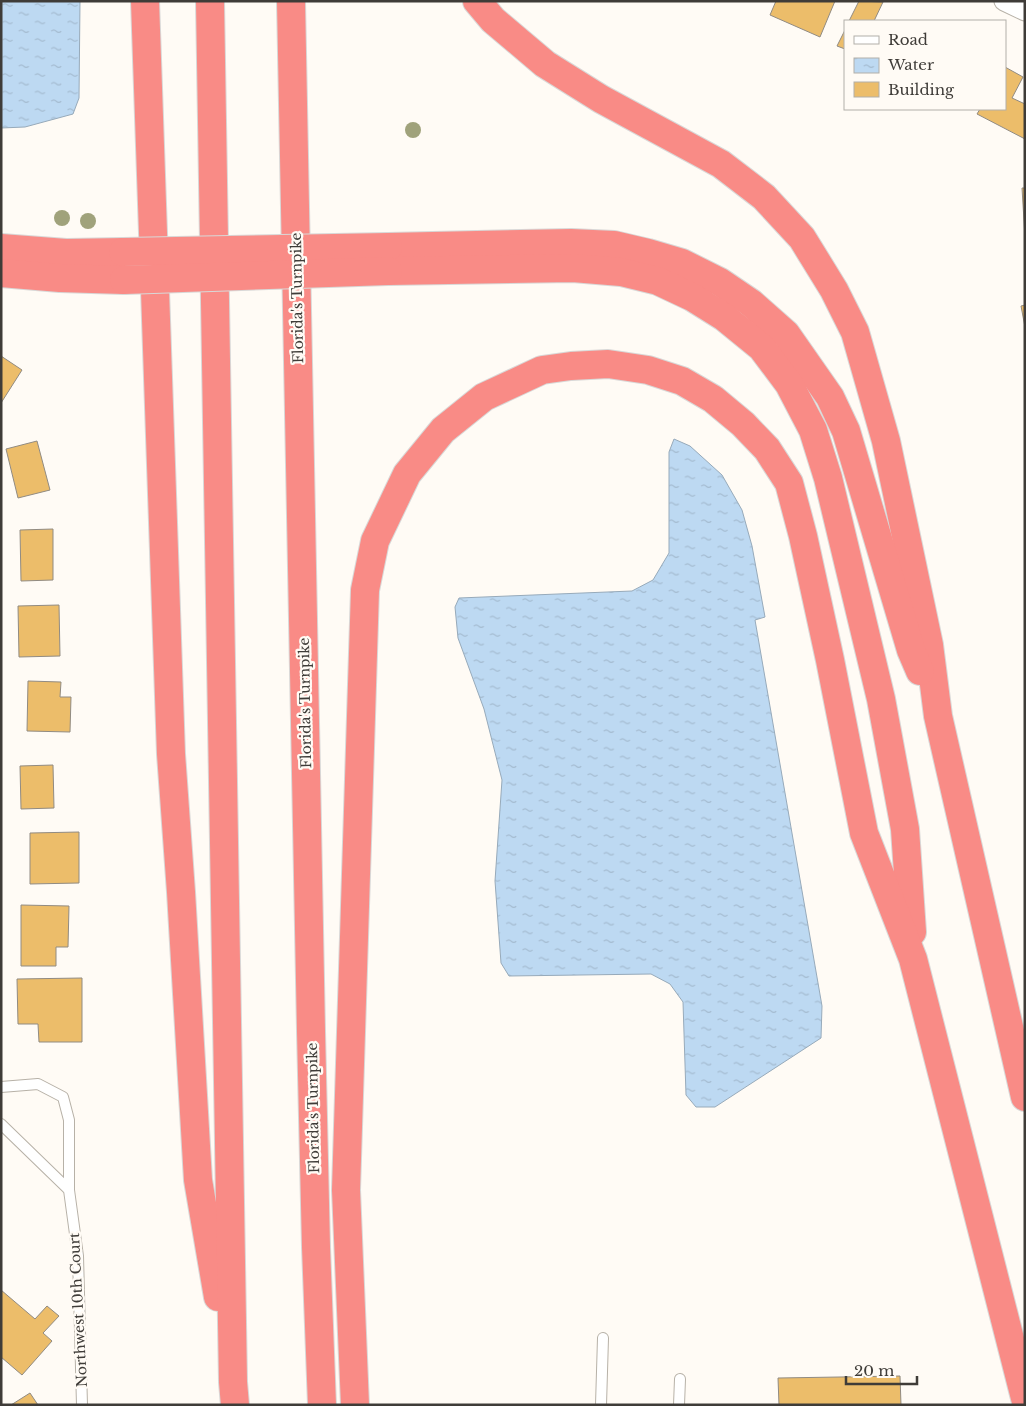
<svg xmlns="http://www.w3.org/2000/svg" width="1026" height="1406" font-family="'Libre Baskerville',serif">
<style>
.water{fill:url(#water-ripples);stroke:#97aaba}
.building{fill:#ecbd6a;stroke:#918b82}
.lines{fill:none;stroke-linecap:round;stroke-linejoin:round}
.lane-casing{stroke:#b7b1a7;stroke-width:12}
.street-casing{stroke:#b7b1a7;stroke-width:21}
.highway-casing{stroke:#d9d8d7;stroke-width:30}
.lane{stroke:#fff;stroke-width:10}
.street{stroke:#fff;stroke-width:19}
.highway{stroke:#f98b86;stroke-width:28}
.highway-bridge-casing{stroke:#d9d8d7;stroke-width:30;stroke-linecap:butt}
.highway-bridge{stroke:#f98b86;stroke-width:28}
.tree{fill:#a0a27b}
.labels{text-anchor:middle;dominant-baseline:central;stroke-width:4.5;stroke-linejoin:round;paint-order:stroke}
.street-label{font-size:14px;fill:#3f3c38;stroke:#fffbf5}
</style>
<defs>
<pattern id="water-ripples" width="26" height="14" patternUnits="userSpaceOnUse" patternTransform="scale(1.25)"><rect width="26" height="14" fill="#bdd9f2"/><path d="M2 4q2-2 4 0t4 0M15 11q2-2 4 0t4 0" fill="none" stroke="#a4bbd0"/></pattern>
</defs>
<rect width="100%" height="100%" fill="#fffbf5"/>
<!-- water -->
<g class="water">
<polygon points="1,1 80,1 79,98 73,114 25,127 1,128"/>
<polygon points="674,439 690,446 722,475 742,510 752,546 765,617 755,620 822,1006 821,1038 715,1107 696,1107 686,1095 683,1002 670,984 651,974 509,976 501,963 495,881 502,780 484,709 458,638 455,607 459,598 632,591 653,580 669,553 669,452"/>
</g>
<!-- building -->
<g class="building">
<polygon points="776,1 835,1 820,37 770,15"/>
<polygon points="859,1 883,2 874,21 849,21"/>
<polygon points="845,30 845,49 837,46"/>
<polygon points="1005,67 1023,77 1012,98 1025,104 1025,139 977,114 980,109 1005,109"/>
<polygon points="1022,188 1025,188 1025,237"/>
<polygon points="1025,305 1025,327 1021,306"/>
<polygon points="1,356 22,370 1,403"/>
<polygon points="37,441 50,490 18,498 6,449"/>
<polygon points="53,529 53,580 21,581 20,530"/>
<polygon points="59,605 60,656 19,657 18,606"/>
<polygon points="28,681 61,682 60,697 71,697 70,732 27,731"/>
<polygon points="53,765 54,808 21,809 20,766"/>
<polygon points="79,832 79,883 30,884 30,833"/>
<polygon points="21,905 69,906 68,947 56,947 56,966 21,966"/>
<polygon points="82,978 82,1042 39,1042 38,1024 18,1024 17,979"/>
<polygon points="1,1290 35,1319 47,1306 59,1316 43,1333 52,1341 22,1375 1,1357"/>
<polygon points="900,1376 901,1405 779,1405 778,1378"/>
<polygon points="30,1393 38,1405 11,1405"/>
</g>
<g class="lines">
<!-- lane casing -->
<g class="lane-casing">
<g id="lane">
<polyline points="1,1087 38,1084 63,1097 69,1120 69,1190"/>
<polyline points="1,1124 69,1190 78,1256 82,1405"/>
<polyline points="601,1405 603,1338"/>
<polyline points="679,1405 680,1379"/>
</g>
</g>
<!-- street casing -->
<g class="street-casing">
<polyline id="street" points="1004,1 1025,11"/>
</g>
<!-- highway casing -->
<g class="highway-casing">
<g id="highway">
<polyline points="145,1 171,754 181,892 198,1180 218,1297"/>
<polyline points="210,1 233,1382 235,1405"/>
<polyline points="291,1 311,1031 316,1247 322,1405"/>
<polyline points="477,1 493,20 545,64 601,99 721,164 764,197 802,238 834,290 855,332 886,441 929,645 938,716 1025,1097"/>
<polyline points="388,247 571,243 614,245 648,253 682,263 720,282 751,303 786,334 830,397 846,431 911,650 920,671"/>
<polyline points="1,248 66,253 123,252"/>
<polyline points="388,271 573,268 621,272 658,281 692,297 724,317 762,348 789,384 813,430 828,478 881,699 905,829 912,932"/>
<polyline points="1,273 60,278 124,280"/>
<polyline points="355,1405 346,1190 365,590 375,541 407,474 443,430 484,397 542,370 571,366 608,364 648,370 682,381 713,399 743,424 767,449 789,483 803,536 830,660 864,833 913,959 1025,1398"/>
</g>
</g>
<!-- lane -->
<use href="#lane" class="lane"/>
<!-- street -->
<use href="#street" class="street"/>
<!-- highway -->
<use href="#highway" class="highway"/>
<!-- highway-bridge casing -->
<g class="highway-bridge-casing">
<g id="highway-bridge">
<polyline points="123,252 388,247"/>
<polyline points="124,280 388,271"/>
</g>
</g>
<!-- highway-bridge -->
<use href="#highway-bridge" class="highway-bridge"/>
</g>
<!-- trees -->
<g class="tree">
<circle cx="413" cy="130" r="8"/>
<circle cx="62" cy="218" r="8"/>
<circle cx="88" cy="221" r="8"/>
</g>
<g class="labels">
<!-- street labels -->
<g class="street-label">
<text transform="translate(297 298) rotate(-91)">Florida's Turnpike</text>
<text transform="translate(305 703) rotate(-91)">Florida's Turnpike</text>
<text transform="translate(313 1108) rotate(-91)">Florida's Turnpike</text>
<text transform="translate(78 1310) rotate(-93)">Northwest 10th Court</text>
</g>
</g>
<!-- border -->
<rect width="1026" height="1406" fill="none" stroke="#3f3c38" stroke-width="5"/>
<!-- legend -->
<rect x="844" y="20" width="162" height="90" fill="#fffbf5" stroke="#b2afa9"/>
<rect x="854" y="36" width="25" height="8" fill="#ffffff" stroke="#b2afa9"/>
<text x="888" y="45" font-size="15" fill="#3f3c38">Road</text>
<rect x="854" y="58" width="25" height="15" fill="url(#water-ripples)" stroke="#b2afa9"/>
<text x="888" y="70" font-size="15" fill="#3f3c38">Water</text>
<rect x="854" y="82" width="25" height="15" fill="#ecbd6a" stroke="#b2afa9"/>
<text x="888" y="95" font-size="15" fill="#3f3c38">Building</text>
<!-- scale -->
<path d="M846 1376v8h71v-8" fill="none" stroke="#3f3c38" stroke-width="2.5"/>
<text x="854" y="1376" font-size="15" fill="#3f3c38" stroke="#fffbf5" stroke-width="4" paint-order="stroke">20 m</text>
</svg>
